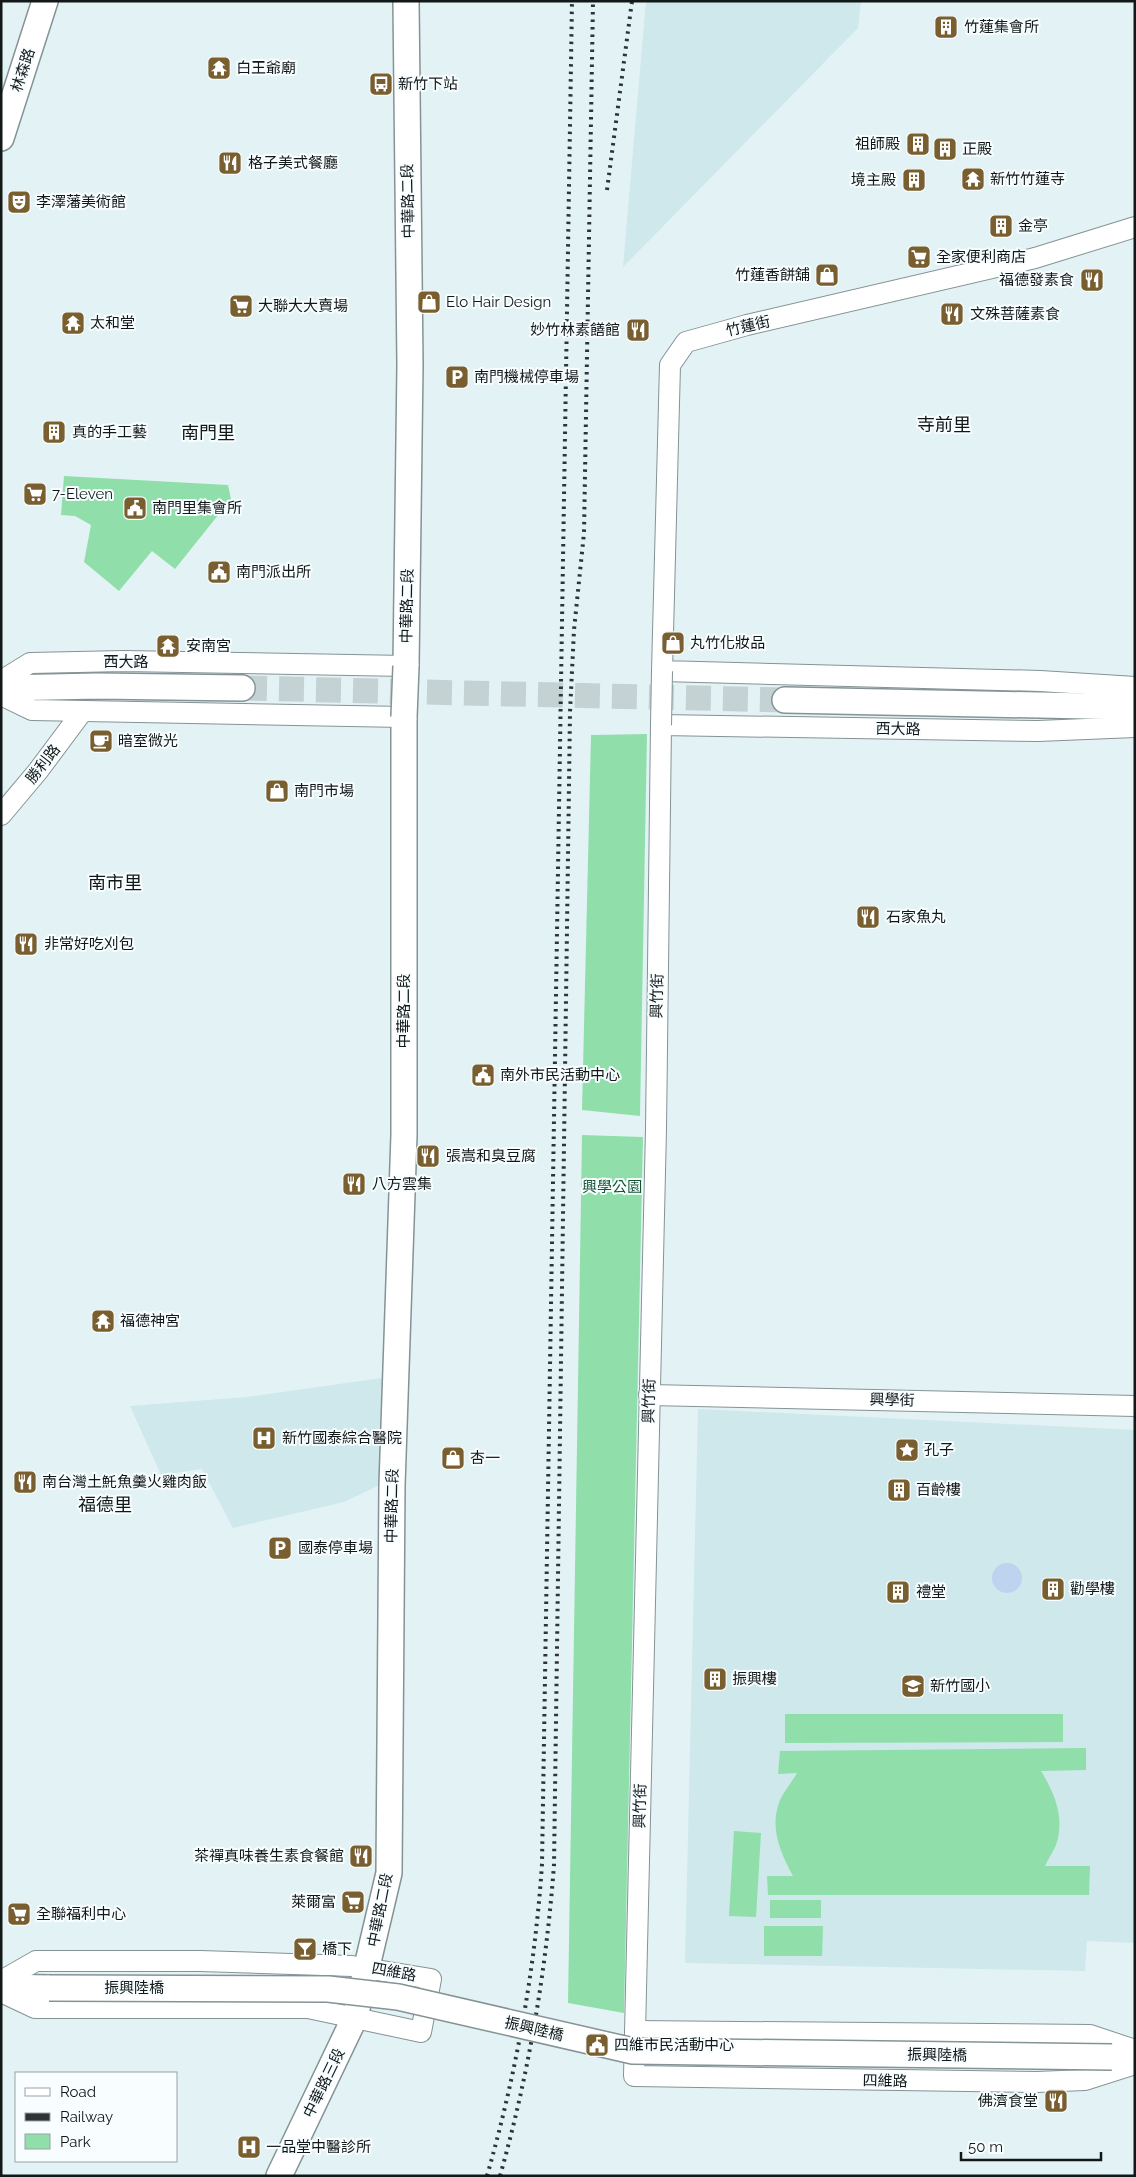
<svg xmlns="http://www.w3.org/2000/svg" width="1136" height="2177" font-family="Raleway,'Noto Sans TC',sans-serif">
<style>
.built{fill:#cee8eb}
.green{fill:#90dfab}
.water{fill:#bdd3f0}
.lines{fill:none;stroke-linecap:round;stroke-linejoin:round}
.tertiary-tunnel{stroke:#c4d2d4;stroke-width:25;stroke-dasharray:25 12;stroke-linecap:butt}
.minor-casing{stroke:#849395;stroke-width:22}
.tertiary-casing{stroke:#849395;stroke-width:28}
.minor{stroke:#fff;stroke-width:20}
.tertiary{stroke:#fff;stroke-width:25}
.rail{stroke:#2d3434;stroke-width:4;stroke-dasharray:2.5 5;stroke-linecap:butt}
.minor-bridge-casing{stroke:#849395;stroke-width:22;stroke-linecap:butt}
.tertiary-bridge-casing{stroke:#849395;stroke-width:28;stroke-linecap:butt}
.minor-bridge{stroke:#fff;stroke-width:20}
.tertiary-bridge{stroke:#fff;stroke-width:25}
.labels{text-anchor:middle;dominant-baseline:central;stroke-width:4;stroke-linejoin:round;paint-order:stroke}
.poi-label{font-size:15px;fill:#121818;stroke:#f8feff;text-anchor:start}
.street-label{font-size:15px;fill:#121818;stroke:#f8feff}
.park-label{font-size:15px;fill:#135531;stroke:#f8feff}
.quarter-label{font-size:18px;fill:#121818;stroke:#f8feff}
</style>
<rect width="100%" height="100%" fill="#e3f3f5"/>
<!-- built -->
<g class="built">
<polygon points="646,1 861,1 858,28 623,267"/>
<polygon points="382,1378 384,1483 344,1502 233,1528 202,1469 161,1475 130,1406 247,1397"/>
<polygon points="698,1409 1135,1430 1135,1943 1087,1941 1085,1971 685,1963"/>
</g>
<!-- green -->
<g class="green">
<polygon points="64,476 228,485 231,499 175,569 152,551 119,591 84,562 91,525 75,516 61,515"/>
<polygon points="647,734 640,1116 582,1110 591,735"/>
<polygon points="582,1135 643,1137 624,2013 568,2003"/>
<polygon points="785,1714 1063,1714 1063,1742 785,1743"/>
<path d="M1086 1748V1770L1041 1771C1055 1794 1065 1818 1056 1845 1053 1852 1048 1859 1045 1866H1090L1089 1895H768L767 1876H793C780 1852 769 1827 780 1800 784 1791 792 1782 797 1773L778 1774 780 1751Z"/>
<polygon points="734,1831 761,1833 756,1917 729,1916"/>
<rect x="770" y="1900" width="51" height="18"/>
<polygon points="764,1926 823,1926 822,1956 764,1956"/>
</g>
<!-- water -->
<circle class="water" cx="1007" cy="1578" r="15"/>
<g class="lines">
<!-- tertiary-tunnel -->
<polyline class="tertiary-tunnel" points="242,688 785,700"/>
<!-- minor casing -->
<g class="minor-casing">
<g id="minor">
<polyline points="1135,227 1035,258 747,325 686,342 670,365 662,671 1040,681 1135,687"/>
<polyline points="1,681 30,663 124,661 406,666"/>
<polyline points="1,695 32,710 404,717"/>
<polyline points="1135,727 1038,731 661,725 656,1129 634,2076 1037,2082 1085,2080 1135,2064"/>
<polyline points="1,815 38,771 82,712"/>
<polyline points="649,1395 1135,1406"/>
<polyline points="1,1981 36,1961 200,1961 352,1966 431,1979 421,2032 308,2008 35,2008 1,1992"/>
<polyline points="635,2031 1090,2035 1135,2050"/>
</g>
</g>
<!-- tertiary casing -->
<g class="tertiary-casing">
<g id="tertiary">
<polyline points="406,1 410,365 406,666"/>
<polyline points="1,138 45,1"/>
<polyline points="1,688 98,686 242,688"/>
<polyline points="785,700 1135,707"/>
<polyline points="1,1987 49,1988"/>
<polyline points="1112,2057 1135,2057"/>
<polyline points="279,2176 355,2017 389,1873 392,1485 404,1135 404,717"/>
</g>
</g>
<!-- minor -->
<use href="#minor" class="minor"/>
<!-- tertiary -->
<use href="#tertiary" class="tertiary"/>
<!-- rail -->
<g class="rail">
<polyline points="607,190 632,1"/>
<path d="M487 2176C516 2074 535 1970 542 1864L572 1"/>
<path d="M500 2176C529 2073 546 1971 554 1865L570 712 574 630 584 533 593 1"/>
</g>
<!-- minor-bridge casing -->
<g class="minor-bridge-casing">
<polyline id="minor-bridge" points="661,725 662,671"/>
</g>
<!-- tertiary-bridge casing -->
<g class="tertiary-bridge-casing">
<g id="tertiary-bridge">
<polyline points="404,717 406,666"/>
<polyline points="49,1988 328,1989 398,1997 633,2051 1112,2057"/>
</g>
</g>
<!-- minor-bridge -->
<use href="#minor-bridge" class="minor-bridge"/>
<!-- tertiary-bridge -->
<use href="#tertiary-bridge" class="tertiary-bridge"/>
</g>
<!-- icons -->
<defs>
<g id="building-square" transform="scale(1.25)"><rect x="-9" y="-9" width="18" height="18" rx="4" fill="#795e30" stroke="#f8feff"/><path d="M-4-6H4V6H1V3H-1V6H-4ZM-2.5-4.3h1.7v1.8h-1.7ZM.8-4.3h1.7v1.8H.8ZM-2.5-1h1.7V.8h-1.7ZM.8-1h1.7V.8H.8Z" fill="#fff"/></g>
<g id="temple-square" transform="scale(1.25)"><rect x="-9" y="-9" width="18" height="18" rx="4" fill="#795e30" stroke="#f8feff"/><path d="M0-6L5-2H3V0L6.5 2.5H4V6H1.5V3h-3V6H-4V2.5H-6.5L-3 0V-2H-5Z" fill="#fff"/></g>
<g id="bus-square" transform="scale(1.25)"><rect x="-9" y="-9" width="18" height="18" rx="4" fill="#795e30" stroke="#f8feff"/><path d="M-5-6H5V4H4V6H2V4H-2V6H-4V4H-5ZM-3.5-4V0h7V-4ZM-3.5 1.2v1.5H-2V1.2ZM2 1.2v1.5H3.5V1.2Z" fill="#fff"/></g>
<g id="restaurant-square" transform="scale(1.25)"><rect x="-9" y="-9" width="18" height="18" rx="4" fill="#795e30" stroke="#f8feff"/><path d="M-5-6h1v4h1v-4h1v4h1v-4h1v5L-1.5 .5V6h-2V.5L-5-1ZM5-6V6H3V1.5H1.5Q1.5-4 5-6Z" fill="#fff"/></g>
<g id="theatre-square" transform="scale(1.25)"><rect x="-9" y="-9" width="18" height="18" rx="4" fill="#795e30" stroke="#f8feff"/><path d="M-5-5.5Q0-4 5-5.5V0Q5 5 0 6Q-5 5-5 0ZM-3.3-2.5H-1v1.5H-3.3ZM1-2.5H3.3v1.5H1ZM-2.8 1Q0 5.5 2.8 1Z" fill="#fff"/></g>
<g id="supermarket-square" transform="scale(1.25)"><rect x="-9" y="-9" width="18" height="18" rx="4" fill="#795e30" stroke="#f8feff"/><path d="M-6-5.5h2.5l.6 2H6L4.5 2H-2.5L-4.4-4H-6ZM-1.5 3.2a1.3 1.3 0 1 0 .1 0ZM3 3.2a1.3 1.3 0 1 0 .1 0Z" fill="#fff"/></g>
<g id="shop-square" transform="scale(1.25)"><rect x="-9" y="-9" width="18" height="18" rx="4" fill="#795e30" stroke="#f8feff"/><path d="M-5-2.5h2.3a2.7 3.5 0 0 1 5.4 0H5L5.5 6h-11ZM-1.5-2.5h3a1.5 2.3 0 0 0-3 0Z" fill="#fff"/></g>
<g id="parking-square" transform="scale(1.25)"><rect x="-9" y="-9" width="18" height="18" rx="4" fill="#795e30" stroke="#f8feff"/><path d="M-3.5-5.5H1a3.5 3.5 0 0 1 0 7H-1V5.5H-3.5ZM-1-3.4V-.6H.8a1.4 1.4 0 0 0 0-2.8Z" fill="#fff"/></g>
<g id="civic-square" transform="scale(1.25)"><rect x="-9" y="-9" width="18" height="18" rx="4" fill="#795e30" stroke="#f8feff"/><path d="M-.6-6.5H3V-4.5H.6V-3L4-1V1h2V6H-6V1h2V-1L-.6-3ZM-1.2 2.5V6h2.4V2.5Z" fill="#fff"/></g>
<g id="cafe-square" transform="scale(1.25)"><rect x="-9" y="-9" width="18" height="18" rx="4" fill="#795e30" stroke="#f8feff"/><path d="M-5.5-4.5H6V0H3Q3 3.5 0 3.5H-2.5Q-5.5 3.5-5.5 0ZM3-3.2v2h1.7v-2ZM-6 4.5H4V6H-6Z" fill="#fff"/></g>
<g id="hospital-square" transform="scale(1.25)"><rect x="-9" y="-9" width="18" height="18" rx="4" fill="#795e30" stroke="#f8feff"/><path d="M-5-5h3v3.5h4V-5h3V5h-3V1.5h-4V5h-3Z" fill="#fff"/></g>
<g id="sight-square" transform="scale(1.25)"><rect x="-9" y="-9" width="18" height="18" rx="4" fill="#795e30" stroke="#f8feff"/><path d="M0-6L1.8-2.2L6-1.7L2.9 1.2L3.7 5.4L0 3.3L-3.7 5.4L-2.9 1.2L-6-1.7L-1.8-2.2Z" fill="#fff"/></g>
<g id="school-square" transform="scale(1.25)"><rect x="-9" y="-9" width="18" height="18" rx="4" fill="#795e30" stroke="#f8feff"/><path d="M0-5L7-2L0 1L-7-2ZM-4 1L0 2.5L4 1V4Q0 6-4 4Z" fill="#fff"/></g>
<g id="bar-square" transform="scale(1.25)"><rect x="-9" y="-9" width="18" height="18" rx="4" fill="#795e30" stroke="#f8feff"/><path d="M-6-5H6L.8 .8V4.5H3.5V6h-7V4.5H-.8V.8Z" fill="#fff"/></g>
</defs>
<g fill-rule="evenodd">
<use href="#building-square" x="946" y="27"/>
<use href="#temple-square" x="219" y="68"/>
<use href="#bus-square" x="381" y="84"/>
<use href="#building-square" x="918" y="144"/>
<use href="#building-square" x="945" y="149"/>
<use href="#restaurant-square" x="230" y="163"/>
<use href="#temple-square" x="973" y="179"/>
<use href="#building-square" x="914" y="180"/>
<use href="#theatre-square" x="19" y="202"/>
<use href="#building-square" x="1001" y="226"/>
<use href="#supermarket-square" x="919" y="257"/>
<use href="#shop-square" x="827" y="275"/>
<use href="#restaurant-square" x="1092" y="280"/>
<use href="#shop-square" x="429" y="302"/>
<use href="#supermarket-square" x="241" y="306"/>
<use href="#restaurant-square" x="952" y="314"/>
<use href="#temple-square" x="73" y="323"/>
<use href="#restaurant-square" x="638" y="330"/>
<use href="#parking-square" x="457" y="377"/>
<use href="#building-square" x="54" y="432"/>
<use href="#supermarket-square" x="35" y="494"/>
<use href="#civic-square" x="135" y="508"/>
<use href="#civic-square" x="219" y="572"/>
<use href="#shop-square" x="673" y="643"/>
<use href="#temple-square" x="168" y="646"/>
<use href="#cafe-square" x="101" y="741"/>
<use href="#shop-square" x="277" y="791"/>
<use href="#restaurant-square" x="868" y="917"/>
<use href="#restaurant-square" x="26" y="944"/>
<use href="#civic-square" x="483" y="1075"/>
<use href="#restaurant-square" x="428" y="1156"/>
<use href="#restaurant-square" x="354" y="1184"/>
<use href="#temple-square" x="103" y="1321"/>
<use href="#hospital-square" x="264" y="1438"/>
<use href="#sight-square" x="907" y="1450"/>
<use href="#shop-square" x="453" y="1458"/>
<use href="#restaurant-square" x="25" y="1482"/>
<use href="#building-square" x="899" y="1490"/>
<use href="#parking-square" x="280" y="1548"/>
<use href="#building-square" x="1053" y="1589"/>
<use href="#building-square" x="898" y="1592"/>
<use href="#building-square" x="715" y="1679"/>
<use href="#school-square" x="913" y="1686"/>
<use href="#restaurant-square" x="361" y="1856"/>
<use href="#supermarket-square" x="353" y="1902"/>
<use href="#supermarket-square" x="19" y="1914"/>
<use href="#bar-square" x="305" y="1949"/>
<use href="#civic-square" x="597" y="2045"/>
<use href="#restaurant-square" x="1056" y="2101"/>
<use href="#hospital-square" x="249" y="2147"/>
</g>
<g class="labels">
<!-- poi labels -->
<g class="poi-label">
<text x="964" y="27">竹蓮集會所</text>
<text x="236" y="68">白王爺廟</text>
<text x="398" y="84">新竹下站</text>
<text x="900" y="144" text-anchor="end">祖師殿</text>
<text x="962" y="149">正殿</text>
<text x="248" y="163">格子美式餐廳</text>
<text x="990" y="179">新竹竹蓮寺</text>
<text x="896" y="180" text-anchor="end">境主殿</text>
<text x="36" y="202">李澤藩美術館</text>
<text x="1018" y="226">金亭</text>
<text x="936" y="257">全家便利商店</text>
<text x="810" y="275" text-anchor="end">竹蓮香餅舖</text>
<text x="1074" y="280" text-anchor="end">福德發素食</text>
<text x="446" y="302">Elo Hair Design</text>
<text x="258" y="306">大聯大大賣場</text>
<text x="970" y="314">文殊菩薩素食</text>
<text x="90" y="323">太和堂</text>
<text x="620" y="330" text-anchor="end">妙竹林素饍館</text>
<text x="474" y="377">南門機械停車場</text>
<text x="72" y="432">真的手工藝</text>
<text x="52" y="494">7-Eleven</text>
<text x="152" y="508">南門里集會所</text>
<text x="236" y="572">南門派出所</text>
<text x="690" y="643">丸竹化妝品</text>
<text x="186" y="646">安南宮</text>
<text x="118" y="741">暗室微光</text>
<text x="294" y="791">南門市場</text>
<text x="886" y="917">石家魚丸</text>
<text x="44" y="944">非常好吃刈包</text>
<text x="500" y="1075">南外市民活動中心</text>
<text x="446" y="1156">張嵩和臭豆腐</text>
<text x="372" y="1184">八方雲集</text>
<text x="120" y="1321">福德神宮</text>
<text x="282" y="1438">新竹國泰綜合醫院</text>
<text x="924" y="1450">孔子</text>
<text x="470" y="1458">杏一</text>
<text x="42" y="1482">南台灣土魠魚羹火雞肉飯</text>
<text x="916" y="1490">百齡樓</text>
<text x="298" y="1548">國泰停車場</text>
<text x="1070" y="1589">勸學樓</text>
<text x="916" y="1592">禮堂</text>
<text x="732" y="1679">振興樓</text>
<text x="930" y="1686">新竹國小</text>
<text x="344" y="1856" text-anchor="end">茶禪真味養生素食餐館</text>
<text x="336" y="1902" text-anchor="end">萊爾富</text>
<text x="36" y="1914">全聯福利中心</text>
<text x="322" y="1949">橋下</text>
<text x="614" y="2045">四維市民活動中心</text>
<text x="1038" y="2101" text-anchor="end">佛濟食堂</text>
<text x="266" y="2147">一品堂中醫診所</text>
</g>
<!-- street labels -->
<g class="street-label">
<text transform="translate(23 70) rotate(-72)">林森路</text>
<text transform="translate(408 201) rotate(-91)">中華路二段</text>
<text transform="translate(748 326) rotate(-13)">竹蓮街</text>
<text transform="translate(407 606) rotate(-89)">中華路二段</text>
<text x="126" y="662">西大路</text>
<text transform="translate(898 729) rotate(1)">西大路</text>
<text transform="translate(43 764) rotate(-52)">勝利路</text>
<text transform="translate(657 996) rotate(-89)">興竹街</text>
<text transform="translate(404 1011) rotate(-90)">中華路二段</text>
<text transform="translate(892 1400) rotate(1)">興學街</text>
<text transform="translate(649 1401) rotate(-89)">興竹街</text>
<text transform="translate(392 1506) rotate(-89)">中華路二段</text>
<text transform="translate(640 1806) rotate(-89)">興竹街</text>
<text transform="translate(380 1910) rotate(-79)">中華路二段</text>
<text transform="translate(394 1972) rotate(10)">四維路</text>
<text x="134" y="1988">振興陸橋</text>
<text transform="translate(534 2029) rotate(13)">振興陸橋</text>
<text transform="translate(937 2055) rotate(1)">振興陸橋</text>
<text transform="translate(885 2081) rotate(1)">四維路</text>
<text transform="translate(324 2083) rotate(-64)">中華路三段</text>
</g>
<!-- park labels -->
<g class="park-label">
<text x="612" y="1187">興學公園</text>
</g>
<!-- quarter labels -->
<g class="quarter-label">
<text x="944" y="424">寺前里</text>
<text x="208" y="432">南門里</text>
<text x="115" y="882">南市里</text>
<text x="105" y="1504">福德里</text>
</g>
</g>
<!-- border -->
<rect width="1136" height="2177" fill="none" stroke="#121818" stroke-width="5"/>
<!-- legend -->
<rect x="15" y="2072" width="162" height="90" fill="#f8feff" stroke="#9ca2a3"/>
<rect x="25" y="2088" width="25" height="8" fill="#ffffff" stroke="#9ca2a3"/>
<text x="60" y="2097" font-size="15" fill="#121818">Road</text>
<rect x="25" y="2113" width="25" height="8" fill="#2d3434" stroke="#9ca2a3"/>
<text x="60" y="2122" font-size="15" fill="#121818">Railway</text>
<rect x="25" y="2134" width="25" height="15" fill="#90dfab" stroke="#9ca2a3"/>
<text x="60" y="2147" font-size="15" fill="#121818">Park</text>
<!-- scale -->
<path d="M961 2152v8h140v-8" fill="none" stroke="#121818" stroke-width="2.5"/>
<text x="968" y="2152" font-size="15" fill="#121818" stroke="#f8feff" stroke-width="4" paint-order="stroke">50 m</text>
</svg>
